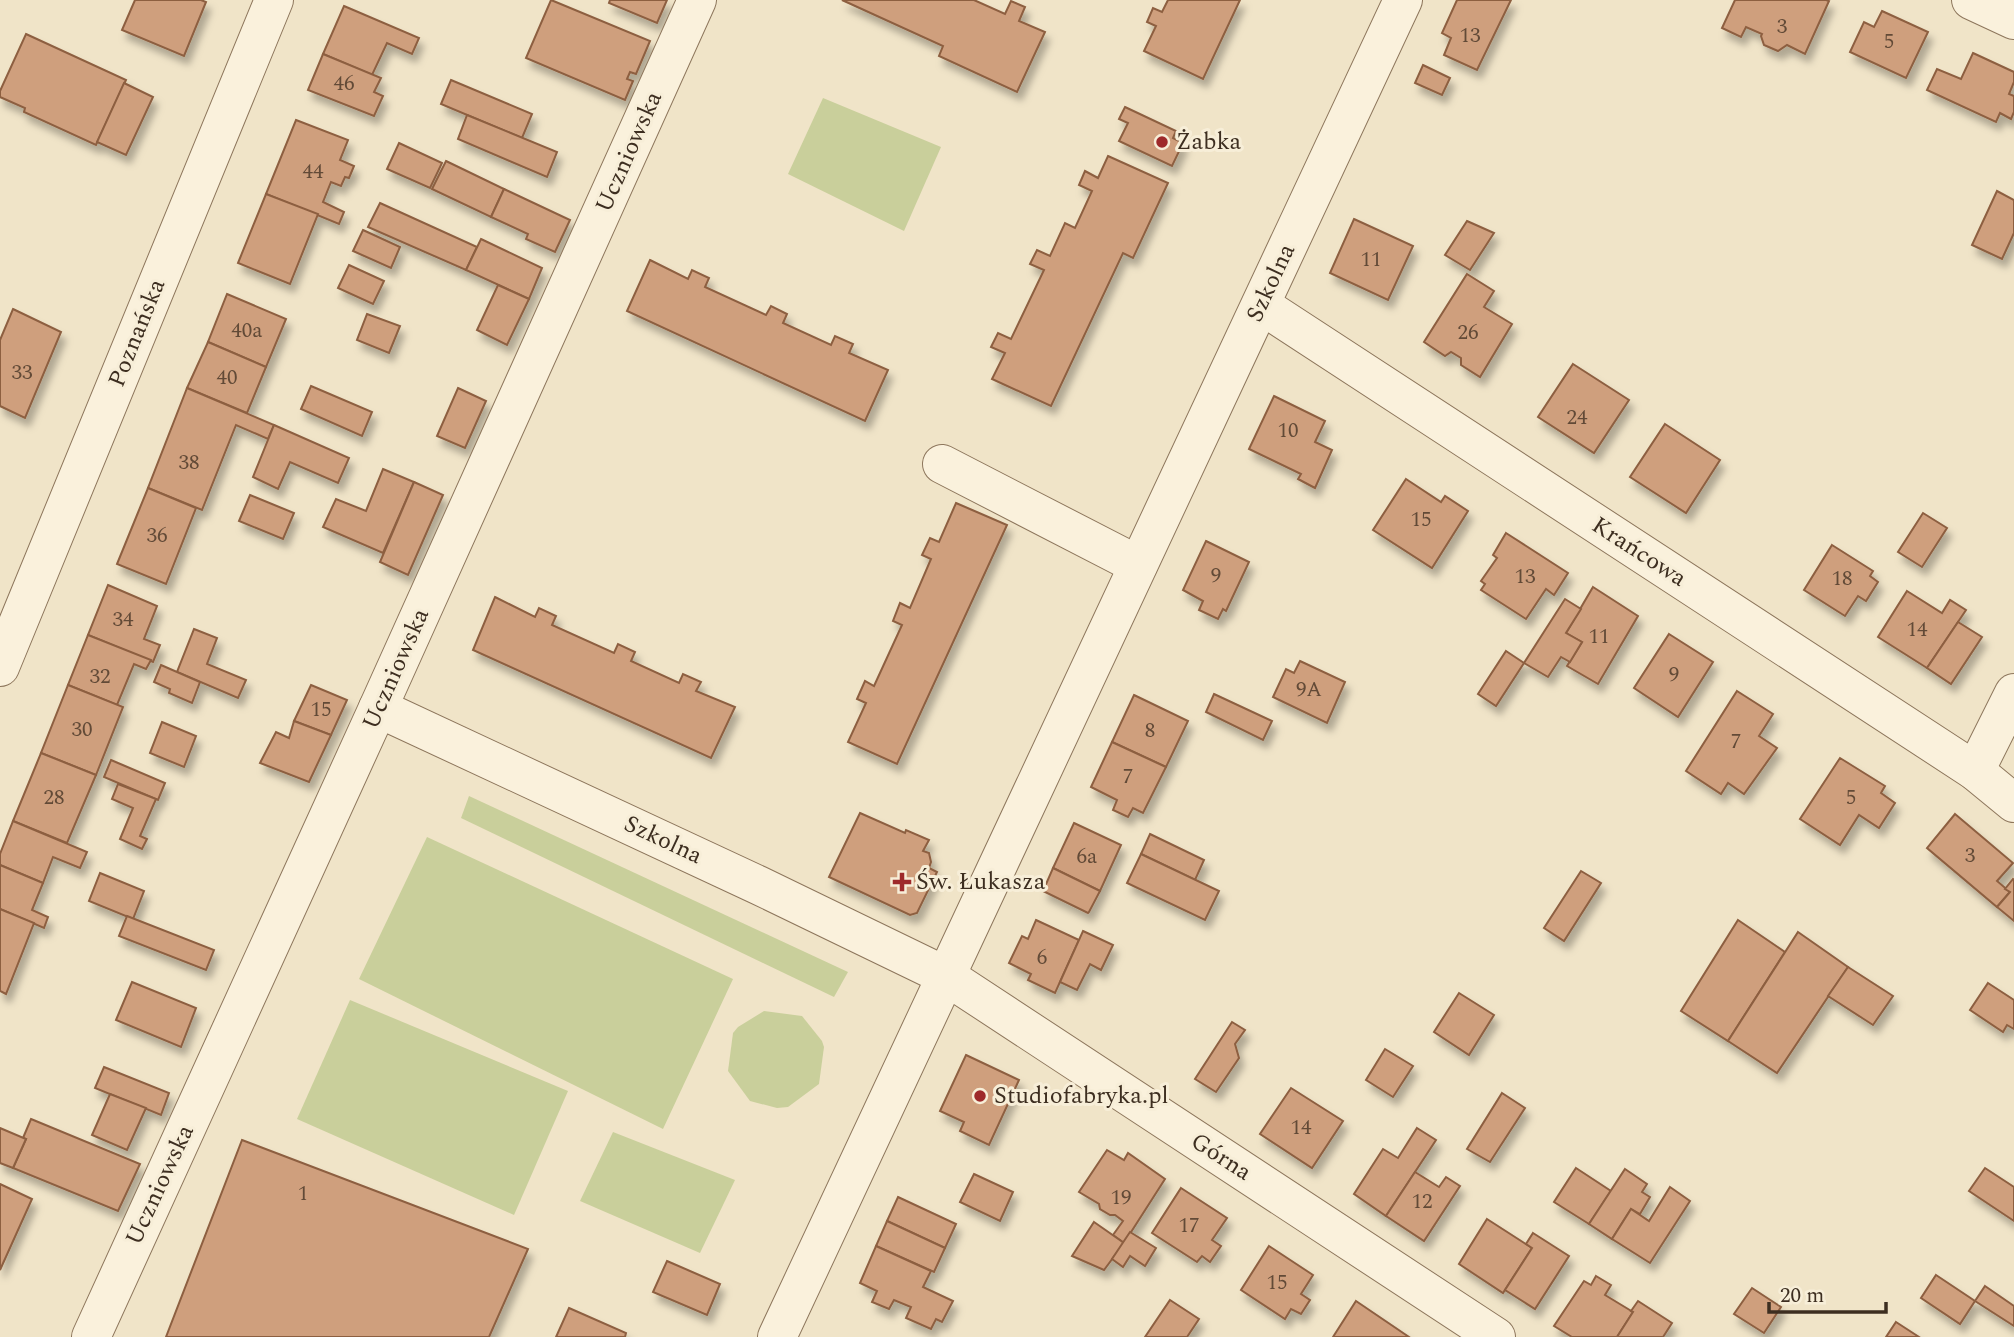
<svg xmlns="http://www.w3.org/2000/svg" width="2014" height="1337" font-family="Spectral,serif">
<style>
.green{fill:#c9cf9b}
.building{fill:#cf9f7d;stroke:#8d5f41;stroke-width:2;filter:url(#shadow)}
.lines{fill:none;stroke-linecap:round;stroke-linejoin:round}
.minor-casing{stroke:#8d765c;stroke-width:40}
.tertiary-casing{stroke:#8d765c;stroke-width:40}
.minor{stroke:#faf1dc;stroke-width:38}
.tertiary{stroke:#faf1dc;stroke-width:38}
.poi-dot{fill:#9e2a2b;stroke:#f7eed8;stroke-width:2.5}
.labels{text-anchor:middle;dominant-baseline:central;stroke-width:6;stroke-linejoin:round;paint-order:stroke}
.number-label{font-size:21px;fill:#624a37}
.poi-label{font-size:24px;fill:#3d2e20;stroke:#f7eed8;text-anchor:start}
.street-label{font-size:24px;fill:#3d2e20;stroke:#f7eed8}
</style>
<defs>
<filter id="shadow"><feDropShadow dx="4.5" dy="8" stdDeviation="3.5" flood-color="#0004"/></filter>
</defs>
<rect width="100%" height="100%" fill="#f0e4c8"/>
<!-- green -->
<g class="green">
<polygon points="823,98 941,147 904,231 788,174"/>
<polygon points="469,796 848,972 834,997 461,818"/>
<polygon points="427,837 733,979 663,1129 359,979"/>
<polygon points="350,1000 568,1091 514,1215 297,1119"/>
<polygon points="764,1011 802,1016 822,1041 824,1047 819,1084 788,1107 777,1108 750,1101 728,1071 733,1033 738,1027"/>
<polygon points="613,1132 735,1180 700,1253 580,1201"/>
</g>
<!-- building -->
<g class="building">
<polygon points="135,0 201,0 206,2 184,56 122,30"/>
<polygon points="551,0 650,41 636,74 630,72 627,79 633,81 625,100 526,58"/>
<polygon points="610,0 667,0 657,23 609,3"/>
<polygon points="842,0 974,0 1005,14 1011,1 1025,7 1019,21 1045,32 1017,92 939,56 943,46"/>
<polygon points="1168,0 1240,0 1203,79 1144,51 1156,26 1147,22 1153,8 1162,12"/>
<polygon points="1457,0 1511,0 1477,70 1444,55 1451,38 1442,33"/>
<polygon points="1735,0 1826,0 1829,1 1805,54 1787,45 1778,51 1764,45 1761,36 1762,34 1746,27 1741,37 1722,28"/>
<polygon points="344,6 419,38 412,54 387,43 372,75 323,54"/>
<polygon points="1882,11 1928,32 1906,78 1850,52 1864,22 1874,27"/>
<polygon points="26,34 126,80 96,145 24,112 25,108 0,97 0,91"/>
<polygon points="1973,53 2014,72 2014,82 2009,94 2014,96 2014,112 2011,119 2000,113 1996,122 1927,90 1937,69 1961,79"/>
<polygon points="323,54 381,78 374,92 383,96 374,116 308,90"/>
<polygon points="1423,65 1450,78 1442,95 1415,83"/>
<polygon points="451,80 532,114 522,138 441,104"/>
<polygon points="124,83 153,97 126,155 97,142"/>
<polygon points="1125,107 1176,131 1173,138 1183,143 1172,166 1119,141 1128,123 1119,119"/>
<polygon points="467,115 557,152 547,177 458,139"/>
<polygon points="296,120 348,140 340,160 354,166 349,178 345,177 341,186 331,182 323,202 344,212 339,224 266,194"/>
<polygon points="399,143 442,163 430,188 387,169"/>
<polygon points="1108,156 1168,183 1133,258 1123,253 1051,406 992,379 1005,353 991,347 998,333 1011,339 1044,270 1030,264 1037,250 1050,256 1065,223 1075,228 1092,191 1079,185 1085,171 1098,178"/>
<polygon points="446,161 504,189 491,217 432,189"/>
<polygon points="504,189 570,220 555,252 526,239 528,234 491,217"/>
<polygon points="1997,191 2014,200 2014,233 2002,259 1972,245"/>
<polygon points="266,194 318,214 290,284 238,263"/>
<polygon points="380,203 477,247 466,270 368,227"/>
<polygon points="1354,219 1413,246 1388,300 1330,273"/>
<polygon points="1467,221 1494,233 1470,270 1445,255"/>
<polygon points="363,230 400,247 391,268 353,251"/>
<polygon points="481,239 542,268 529,299 466,270"/>
<polygon points="650,260 688,279 692,270 709,278 705,287 766,315 771,306 787,314 783,323 831,345 835,336 853,344 849,353 888,370 865,421 627,311"/>
<polygon points="349,265 384,281 373,304 338,288"/>
<polygon points="1467,274 1494,291 1484,307 1512,324 1480,377 1461,365 1461,358 1451,352 1445,356 1424,342"/>
<polygon points="498,285 529,299 507,345 477,330"/>
<polygon points="227,294 286,319 266,367 208,342"/>
<polygon points="13,309 61,332 25,418 0,406 0,340"/>
<polygon points="367,314 400,326 389,353 357,340"/>
<polygon points="208,342 266,367 247,413 187,388"/>
<polygon points="1573,364 1629,400 1594,453 1538,417"/>
<polygon points="311,386 372,412 362,436 301,409"/>
<polygon points="187,388 274,425 268,439 236,425 202,510 148,488"/>
<polygon points="458,388 486,401 465,448 437,436"/>
<polygon points="1274,396 1325,421 1315,442 1332,450 1315,488 1298,479 1301,474 1249,449"/>
<polygon points="1665,424 1720,460 1686,513 1630,477"/>
<polygon points="274,425 349,458 338,483 290,462 278,489 253,477"/>
<polygon points="383,469 414,482 383,553 323,527 336,499 366,511"/>
<polygon points="1406,479 1441,502 1445,496 1468,511 1432,568 1373,530"/>
<polygon points="414,482 443,495 408,575 380,562"/>
<polygon points="148,488 196,508 166,584 117,564"/>
<polygon points="250,495 294,513 283,539 239,521"/>
<polygon points="956,503 1007,525 897,764 848,742 866,703 857,699 865,681 874,686 902,625 893,621 900,603 910,608 931,559 922,555 930,538 939,542"/>
<polygon points="1923,513 1947,528 1922,567 1898,552"/>
<polygon points="1506,533 1568,573 1554,595 1546,589 1526,619 1481,590 1485,584 1481,581 1497,558 1493,555"/>
<polygon points="1206,541 1249,562 1226,611 1223,609 1218,619 1199,610 1203,601 1183,590"/>
<polygon points="1832,545 1873,571 1870,576 1878,582 1866,601 1858,596 1845,616 1804,590"/>
<polygon points="108,585 157,606 144,639 160,645 153,662 88,635"/>
<polygon points="1593,587 1638,616 1598,684 1567,666 1582,642 1566,633"/>
<polygon points="1907,591 1942,613 1950,600 1966,610 1927,668 1878,637"/>
<polygon points="495,597 535,617 539,608 556,616 552,625 614,653 618,644 635,652 631,661 679,683 683,674 701,682 696,691 735,707 711,758 473,650"/>
<polygon points="1565,599 1581,609 1566,633 1582,642 1570,662 1561,657 1548,677 1524,663"/>
<polygon points="1958,622 1982,637 1951,684 1927,668"/>
<polygon points="194,629 217,638 207,664 246,680 238,698 177,672"/>
<polygon points="1669,634 1713,662 1678,717 1634,688"/>
<polygon points="88,635 151,660 146,669 134,664 117,705 68,685"/>
<polygon points="1506,651 1524,663 1496,706 1478,694"/>
<polygon points="1300,661 1345,682 1327,723 1273,697 1286,669 1294,673"/>
<polygon points="161,665 200,682 192,703 169,693 170,689 154,682"/>
<polygon points="68,685 123,707 96,775 41,753"/>
<polygon points="311,685 347,700 331,735 294,721"/>
<polygon points="1737,691 1773,714 1759,736 1777,748 1744,794 1728,783 1721,794 1686,771"/>
<polygon points="1214,694 1272,721 1263,740 1206,712"/>
<polygon points="1134,695 1188,721 1166,767 1112,742"/>
<polygon points="294,721 331,735 309,782 260,763 276,732 289,738"/>
<polygon points="162,722 196,736 184,767 150,753"/>
<polygon points="1112,742 1166,767 1143,813 1133,808 1128,817 1113,810 1117,800 1091,787"/>
<polygon points="41,753 96,775 67,843 13,821"/>
<polygon points="1840,758 1885,786 1881,793 1895,803 1879,828 1859,815 1840,845 1800,819"/>
<polygon points="111,760 165,783 158,800 104,777"/>
<polygon points="118,784 156,799 140,836 147,839 142,849 120,839 133,808 112,799"/>
<polygon points="860,813 905,833 906,830 929,840 923,851 929,853 931,862 929,868 937,872 917,913 910,915 829,877"/>
<polygon points="1955,814 2013,863 1997,881 2010,892 1997,907 1927,848"/>
<polygon points="13,821 87,852 80,868 53,857 43,883 0,865 0,854"/>
<polygon points="1074,823 1121,845 1100,891 1053,868"/>
<polygon points="1150,834 1204,860 1195,880 1141,854"/>
<polygon points="1141,854 1219,891 1205,920 1127,883"/>
<polygon points="0,865 43,883 32,910 48,917 44,928 0,909"/>
<polygon points="1053,868 1100,891 1089,912 1088,913 1043,891"/>
<polygon points="1581,871 1601,883 1564,941 1544,928"/>
<polygon points="100,873 144,891 133,919 89,901"/>
<polygon points="2013,879 2014,880 2014,921 1997,907 2010,892 2005,889"/>
<polygon points="0,909 34,923 6,994 0,991"/>
<polygon points="127,916 214,950 206,970 119,936"/>
<polygon points="1036,920 1079,940 1055,993 1028,980 1031,974 1009,963 1022,936 1028,939"/>
<polygon points="1738,920 1785,952 1728,1041 1681,1011"/>
<polygon points="1083,931 1113,945 1101,970 1090,964 1077,990 1060,982"/>
<polygon points="1798,932 1848,967 1777,1073 1728,1041"/>
<polygon points="1848,967 1893,996 1873,1025 1828,996"/>
<polygon points="132,982 196,1008 181,1047 116,1020"/>
<polygon points="1988,983 2014,1000 2014,1029 2007,1025 2003,1032 1970,1010"/>
<polygon points="1459,993 1494,1015 1469,1055 1434,1032"/>
<polygon points="1232,1022 1245,1030 1235,1044 1239,1058 1216,1092 1195,1079"/>
<polygon points="1385,1049 1413,1066 1393,1097 1366,1080"/>
<polygon points="966,1055 1019,1080 989,1145 960,1131 964,1122 940,1111"/>
<polygon points="104,1067 169,1093 161,1115 95,1088"/>
<polygon points="1291,1088 1343,1121 1312,1168 1260,1134"/>
<polygon points="1502,1093 1525,1108 1490,1162 1467,1149"/>
<polygon points="110,1094 146,1108 127,1150 92,1135"/>
<polygon points="31,1119 140,1164 118,1211 13,1168 26,1139 23,1138"/>
<polygon points="0,1128 26,1139 13,1168 0,1163"/>
<polygon points="1417,1128 1436,1140 1386,1216 1354,1194 1383,1149 1398,1158"/>
<polygon points="242,1140 528,1249 489,1337 166,1337"/>
<polygon points="1107,1150 1124,1160 1128,1153 1165,1179 1124,1243 1113,1235 1123,1221 1115,1215 1110,1215 1100,1209 1099,1204 1079,1192"/>
<polygon points="1576,1168 1611,1191 1589,1224 1554,1202"/>
<polygon points="1985,1168 2014,1187 2014,1221 1969,1191"/>
<polygon points="1625,1169 1647,1184 1642,1192 1650,1197 1640,1214 1631,1209 1612,1239 1589,1224"/>
<polygon points="1415,1172 1439,1187 1446,1177 1460,1186 1424,1241 1386,1216"/>
<polygon points="974,1174 1013,1192 1000,1221 960,1202"/>
<polygon points="0,1184 32,1199 0,1270"/>
<polygon points="1670,1187 1690,1201 1650,1263 1612,1239 1631,1209 1649,1221"/>
<polygon points="1181,1188 1227,1218 1212,1240 1221,1246 1210,1262 1202,1256 1197,1262 1152,1233"/>
<polygon points="898,1197 956,1224 945,1248 887,1221"/>
<polygon points="1487,1219 1532,1248 1503,1293 1459,1264"/>
<polygon points="887,1221 945,1248 934,1272 876,1246"/>
<polygon points="1094,1222 1124,1243 1104,1270 1072,1256"/>
<polygon points="1130,1232 1156,1248 1145,1266 1130,1256 1123,1267 1112,1259"/>
<polygon points="1533,1233 1569,1256 1535,1309 1505,1290 1532,1248 1526,1244"/>
<polygon points="876,1246 931,1271 923,1287 953,1301 942,1322 936,1319 931,1329 906,1318 911,1307 894,1300 889,1309 872,1302 877,1291 860,1283"/>
<polygon points="1269,1246 1313,1275 1301,1294 1310,1300 1301,1314 1291,1309 1285,1319 1241,1290"/>
<polygon points="667,1261 720,1284 707,1315 653,1292"/>
<polygon points="1936,1275 1975,1301 1960,1324 1921,1298"/>
<polygon points="1596,1276 1611,1285 1605,1295 1633,1312 1617,1337 1572,1337 1554,1326 1584,1281 1591,1285"/>
<polygon points="1985,1286 2014,1306 2014,1326 1975,1301"/>
<polygon points="1752,1288 1781,1307 1764,1333 1734,1314"/>
<polygon points="1170,1300 1199,1319 1187,1337 1145,1337"/>
<polygon points="1356,1301 1409,1337 1333,1337"/>
<polygon points="1638,1301 1672,1323 1663,1337 1617,1337 1633,1312 1631,1311"/>
<polygon points="569,1308 626,1333 625,1337 556,1337"/>
<polygon points="1896,1322 1919,1337 1886,1337"/>
</g>
<g class="lines">
<!-- minor casing -->
<g class="minor-casing">
<g id="minor">
<polyline points="1971,0 2014,20"/>
<polyline points="1261,305 1975,771 2014,803"/>
<polyline points="942,464 1138,565"/>
<polyline points="378,708 758,885 946,976 1496,1337"/>
<polyline points="1975,771 2014,693"/>
<polyline points="91,1337 378,708 697,0"/>
<polyline points="777,1337 1403,0"/>
</g>
</g>
<!-- tertiary casing -->
<g class="tertiary-casing">
<polyline id="tertiary" points="0,667 274,0"/>
</g>
<!-- minor -->
<use href="#minor" class="minor"/>
<!-- tertiary -->
<use href="#tertiary" class="tertiary"/>
</g>
<!-- markers -->
<g class="poi-dot">
<circle cx="1162" cy="142" r="7"/>
<path d="M898.5 871.5h7v7h7v7h-7v7h-7v-7h-7v-7h7z"/>
<circle cx="980" cy="1096" r="7"/>
</g>
<g class="labels">
<!-- number labels -->
<g class="number-label">
<text x="1782" y="27">3</text>
<text x="1470" y="36">13</text>
<text x="1889" y="42">5</text>
<text x="344" y="84">46</text>
<text x="313" y="172">44</text>
<text x="1371" y="260">11</text>
<text x="247" y="331">40a</text>
<text x="1468" y="333">26</text>
<text x="22" y="373">33</text>
<text x="227" y="378">40</text>
<text x="1577" y="418">24</text>
<text x="1288" y="431">10</text>
<text x="189" y="463">38</text>
<text x="1421" y="520">15</text>
<text x="157" y="536">36</text>
<text x="1216" y="576">9</text>
<text x="1525" y="577">13</text>
<text x="1842" y="579">18</text>
<text x="123" y="620">34</text>
<text x="1917" y="630">14</text>
<text x="1599" y="637">11</text>
<text x="1674" y="675">9</text>
<text x="100" y="677">32</text>
<text x="1309" y="690">9A</text>
<text x="321" y="710">15</text>
<text x="82" y="730">30</text>
<text x="1150" y="731">8</text>
<text x="1736" y="742">7</text>
<text x="1128" y="777">7</text>
<text x="54" y="798">28</text>
<text x="1851" y="798">5</text>
<text x="1970" y="856">3</text>
<text x="1087" y="857">6a</text>
<text x="1042" y="958">6</text>
<text x="1301" y="1128">14</text>
<text x="303" y="1194">1</text>
<text x="1121" y="1198">19</text>
<text x="1422" y="1202">12</text>
<text x="1189" y="1226">17</text>
<text x="1277" y="1283">15</text>
</g>
<!-- poi labels -->
<g class="poi-label">
<text x="1176" y="142">Żabka</text>
<text x="916" y="882">Św. Łukasza</text>
<text x="994" y="1096">Studiofabryka.pl</text>
</g>
<!-- street labels -->
<g class="street-label">
<text transform="translate(629 152) rotate(-66)">Uczniowska</text>
<text transform="translate(1271 283) rotate(-65)">Szkolna</text>
<text transform="translate(137 333) rotate(-68)">Poznańska</text>
<text transform="translate(1639 552) rotate(33)">Krańcowa</text>
<text transform="translate(396 669) rotate(-66)">Uczniowska</text>
<text transform="translate(663 840) rotate(25)">Szkolna</text>
<text transform="translate(1221 1157) rotate(33)">Górna</text>
<text transform="translate(160 1185) rotate(-65)">Uczniowska</text>
</g>
</g>
<!-- scale -->
<path d="M1769 1302v10h117v-10" fill="none" stroke="#3d2e20" stroke-width="3.5"/>
<text x="1780" y="1302" font-size="21" fill="#3d2e20" stroke="#f7eed8" stroke-width="5" paint-order="stroke">20 m</text>
</svg>
